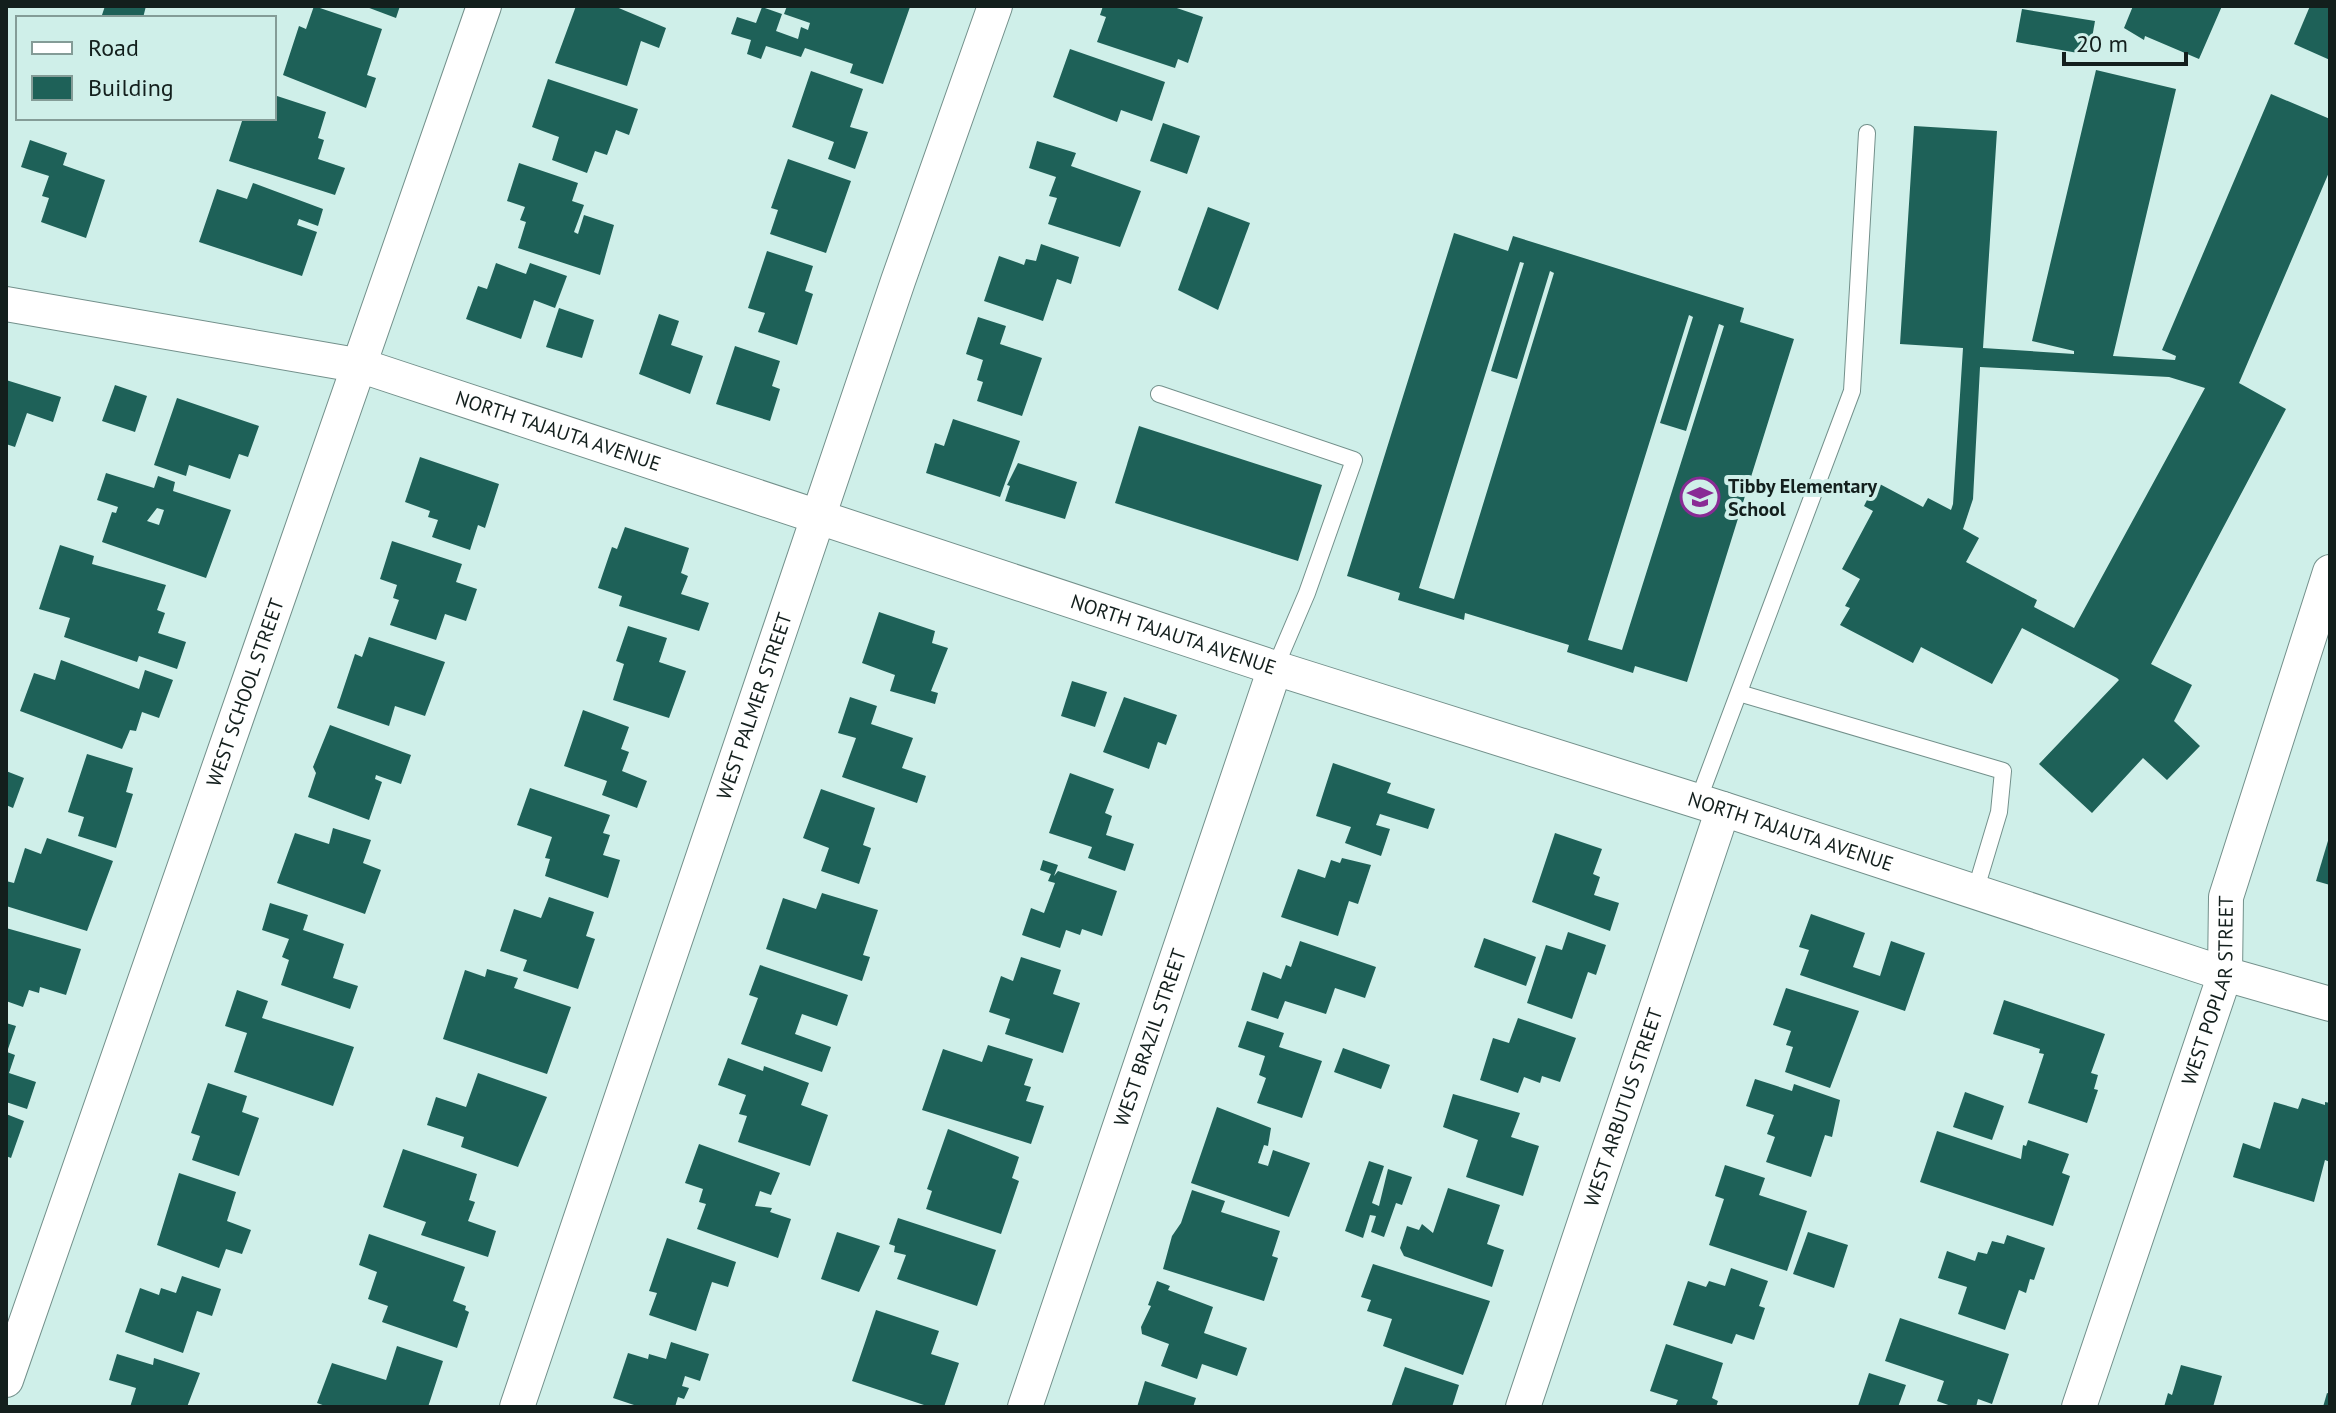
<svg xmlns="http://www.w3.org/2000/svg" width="2336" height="1413" font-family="'PT Sans',sans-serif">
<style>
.building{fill:#1e6158;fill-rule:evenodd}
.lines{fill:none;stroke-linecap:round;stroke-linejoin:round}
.service-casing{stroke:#73908b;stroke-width:18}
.minor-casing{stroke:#73908b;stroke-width:36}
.service{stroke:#fff;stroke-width:16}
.minor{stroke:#fff;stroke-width:34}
.labels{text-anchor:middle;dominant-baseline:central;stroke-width:8;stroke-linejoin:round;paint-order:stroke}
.street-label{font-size:20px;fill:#131f1d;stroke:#cfefe9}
.poi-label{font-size:20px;font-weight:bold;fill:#131f1d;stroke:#cfefe9;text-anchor:start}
</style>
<rect width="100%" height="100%" fill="#cfefe9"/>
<!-- building -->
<g class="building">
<polygon points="105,6 146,6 143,18 111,18 102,15"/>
<polygon points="314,6 382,29 367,75 376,78 366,108 283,75 299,26 306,29"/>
<polygon points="364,6 400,6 396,18"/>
<polygon points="576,6 614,6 666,28 659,48 641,41 627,86 555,63"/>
<polygon points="787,6 910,7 883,84 850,73 853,64 805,48 801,57 766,46 761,59 747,54 751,40 731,34 737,17 756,23 762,7 782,14 776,31 798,39 801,27 808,30 810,23 784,14"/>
<polygon points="1103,6 1171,6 1203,17 1188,63 1178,59 1175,68 1097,42 1106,17 1100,15"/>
<polygon points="2133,6 2222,6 2199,59 2145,36 2144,40 2124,28"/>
<polygon points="2310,6 2330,6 2330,60 2294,44"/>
<polygon points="2022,9 2095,21 2089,55 2016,42"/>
<polygon points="1070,49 1165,82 1152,121 1121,110 1117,122 1053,97"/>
<path d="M2096 70 2176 89 2113 356 2175 360 2176 356 2162 350 2271 94 2330 119V170L2239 383 2286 409 2151 664 2192 685 2174 721 2200 746 2167 780 2143 758 2092 813 2039 764 2119 680 2117 678 2022 628 1992 684 1921 647 1913 663 1840 625 1850 608 1845 606 1860 579 1842 569 1873 511 1864 506 1876 482 1923 507 1928 498 1951 510 1953 504 1963 348 1900 344 1914 126 1997 131 1983 348 2074 354V351L2032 341ZM1980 367 2169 377 2205 388 2074 628 2034 607 2037 600 1966 562 1979 538 1963 529 1973 499Z"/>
<polygon points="811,71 863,89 850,127 868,132 855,169 828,159 834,142 792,127"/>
<polygon points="548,79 638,109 629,135 616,130 607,155 595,151 587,173 552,160 559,137 532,127"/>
<polygon points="274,95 326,112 318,138 324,140 318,159 345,168 335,195 229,161 243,118 274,118"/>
<polygon points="1163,123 1200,136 1187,174 1150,161"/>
<polygon points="30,140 67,153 63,165 105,180 86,238 41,222 49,198 42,196 49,176 21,167"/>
<polygon points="1037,141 1076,153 1071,166 1141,191 1120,247 1048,224 1057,198 1049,196 1056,177 1029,168"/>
<polygon points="788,159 851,181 826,253 770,234 778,210 771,208"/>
<polygon points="519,163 578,183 572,201 584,205 574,232 578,234 584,215 614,225 600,275 518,248 526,222 520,220 525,207 507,201"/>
<polygon points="253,183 323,209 318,226 299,219 297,225 317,232 302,276 199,242 217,189 247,199"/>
<polygon points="1208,207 1250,223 1218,310 1178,290"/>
<path d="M1454 233 1508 251 1513 236 1744 308 1740 322 1794 339 1687 682 1635 666 1633 673 1567 652 1569 645 1465 613 1464 620 1398 600 1400 593 1347 576ZM1520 262 1524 263 1491 371 1517 379 1550 271 1554 273 1454 599 1419 588ZM1689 315 1693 317 1660 423 1686 431 1719 324 1724 326 1622 650 1588 640Z"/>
<polygon points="1041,244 1079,257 1071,284 1057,279 1043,321 984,301 999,256 1024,265 1026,259 1036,261"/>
<polygon points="767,251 813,266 805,291 813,294 797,345 758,332 765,313 748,308"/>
<polygon points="496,263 526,274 530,263 567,276 555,308 534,300 521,339 466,319 478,286 487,289"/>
<polygon points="559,308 594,320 582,358 546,347"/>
<polygon points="659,314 679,321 671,345 703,356 690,394 639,374"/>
<polygon points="978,317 1006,326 1000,344 1042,358 1022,416 977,401 983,382 977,380 983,360 966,354"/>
<polygon points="735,346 780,361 772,386 780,389 770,421 716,404"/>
<polygon points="6,380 61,397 53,422 27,413 15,447 6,444"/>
<polygon points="115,385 147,396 135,432 102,421"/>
<polygon points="177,398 259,426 248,457 239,454 230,479 189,465 186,476 154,465"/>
<polygon points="953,419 1020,441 1000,497 926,473 935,443 944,446"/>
<polygon points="1139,426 1322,485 1298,561 1115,503"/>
<polygon points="420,457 499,484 485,528 478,525 470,550 432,537 438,520 428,517 430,511 405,502"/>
<polygon points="1018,463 1077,482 1065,519 1005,501 1010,486 1007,485"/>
<path d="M106 473 154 488 158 476 175 482 173 491 231 510 206 578 102 542 112 512 116 513 118 507 97 500ZM157 508 164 510 159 525 147 521Z"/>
<polygon points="625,527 689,548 681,573 688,576 681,594 709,603 699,631 619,606 622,596 598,588 612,547 617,549"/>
<polygon points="392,541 462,564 456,582 477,589 466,621 445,614 436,640 390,625 399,600 393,598 397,585 380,579"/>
<polygon points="60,545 94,556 92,564 166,585 157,610 165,613 158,633 186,642 177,669 139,656 137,662 64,637 70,618 39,609"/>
<polygon points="879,612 935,631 932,643 948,648 931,691 938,693 935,704 890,691 895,675 862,663"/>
<polygon points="628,626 667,638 659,662 686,671 669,718 613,700 624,664 616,661"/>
<polygon points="369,637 445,662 425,716 395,706 389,726 337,708 355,654 362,657"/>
<polygon points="61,660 139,689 145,670 173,680 159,718 142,712 136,731 130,730 122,749 20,711 34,673 55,680"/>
<polygon points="1072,681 1107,692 1095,727 1061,716"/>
<polygon points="850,697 877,706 871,724 913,738 902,768 926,776 917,803 842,777 856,738 838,733"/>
<polygon points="1124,697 1177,715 1166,745 1158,742 1149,769 1103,752"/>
<polygon points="583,710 629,727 621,749 629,752 622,771 647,781 637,808 602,795 607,781 564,766"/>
<polygon points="330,725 411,755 401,784 376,775 375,779 382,782 369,820 308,797 316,773 313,767"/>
<polygon points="87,754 133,768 126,792 133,794 116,848 78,836 84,817 68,812"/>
<polygon points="1333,763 1391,783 1387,793 1435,809 1428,829 1380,814 1376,825 1390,829 1381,856 1345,843 1351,827 1316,816"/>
<polygon points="6,771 24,778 13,808 6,805"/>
<polygon points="1070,773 1114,789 1105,813 1112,816 1106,835 1134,844 1125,871 1088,858 1092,847 1049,833"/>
<polygon points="530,788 610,815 603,833 610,835 603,855 620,860 608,898 545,876 550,859 545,858 552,837 517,825"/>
<polygon points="821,789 875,808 863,845 871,848 859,884 821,871 829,848 803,838"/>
<polygon points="333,828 371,840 363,863 381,870 365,914 277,883 295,833 329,844"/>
<polygon points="1555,833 1602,849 1593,874 1600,877 1594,895 1619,903 1610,931 1532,902"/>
<polygon points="2330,834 2330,885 2316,881"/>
<polygon points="47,838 113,861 87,931 6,906 6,881 14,883 25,848 41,854"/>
<polygon points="1342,858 1371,865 1358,904 1349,901 1338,936 1281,917 1298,869 1325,878 1331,860 1340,863"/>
<polygon points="1043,860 1058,865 1054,876 1058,871 1117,891 1102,936 1082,929 1080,935 1066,930 1060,948 1022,935 1031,908 1044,913 1055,883 1048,881 1051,874 1040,870"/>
<polygon points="822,893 878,910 863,955 870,957 862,981 766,949 783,898 816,909"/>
<polygon points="549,897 594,912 586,936 595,939 578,989 523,971 527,960 500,951 514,909 541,918"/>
<polygon points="270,903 308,915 303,930 344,944 333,978 358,986 350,1009 281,985 289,960 282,957 289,939 262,930"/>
<polygon points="1811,914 1865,933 1853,967 1880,976 1891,941 1925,953 1905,1011 1800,975 1809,950 1799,947"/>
<polygon points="6,928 81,949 66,995 40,987 39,993 29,990 23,1007 6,1001"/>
<polygon points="1568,932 1606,945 1596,975 1588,972 1572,1019 1527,1003 1546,945 1562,950"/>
<polygon points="1484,938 1536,957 1526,986 1474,967"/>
<polygon points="1300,941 1376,967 1365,998 1335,988 1326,1014 1285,1001 1278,1019 1251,1010 1263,972 1281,979 1286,965 1291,967"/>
<polygon points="1021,957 1061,970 1053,994 1080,1003 1063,1053 1005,1034 1010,1019 989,1012 1001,976 1013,981"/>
<polygon points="760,965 848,995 837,1026 802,1014 795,1034 831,1047 822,1072 741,1044 758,998 749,995"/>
<polygon points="487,969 518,978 514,988 571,1007 547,1074 443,1039 465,970 485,977"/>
<polygon points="1786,988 1859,1011 1830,1088 1785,1072 1793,1047 1786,1045 1791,1031 1773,1025"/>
<polygon points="237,990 268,1001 262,1018 354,1047 333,1106 234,1072 247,1033 225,1026"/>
<polygon points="2004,1000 2105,1034 2091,1073 2098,1075 2094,1089 2098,1090 2087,1123 2028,1103 2044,1054 2039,1053 2040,1049 1993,1034"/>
<polygon points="1518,1018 1576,1038 1560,1082 1542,1076 1540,1083 1524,1077 1518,1093 1480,1080 1493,1038 1509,1043"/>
<polygon points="1247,1021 1284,1033 1279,1047 1322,1061 1302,1118 1257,1103 1266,1078 1259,1075 1265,1056 1238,1047"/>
<polygon points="6,1023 16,1026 7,1052 15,1055 9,1073 36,1082 27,1109 6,1102"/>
<polygon points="988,1045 1033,1059 1024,1085 1031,1087 1026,1101 1044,1106 1031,1144 922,1110 943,1049 982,1062"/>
<polygon points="1343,1048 1390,1065 1381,1089 1334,1072"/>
<polygon points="728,1058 763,1071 764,1066 809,1083 801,1105 828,1115 810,1166 738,1142 747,1116 739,1114 746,1095 718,1085"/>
<polygon points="478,1073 547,1097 518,1167 461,1147 464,1137 427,1125 436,1097 466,1107"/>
<polygon points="1755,1079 1792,1091 1794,1084 1840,1100 1832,1137 1825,1135 1811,1177 1766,1162 1775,1137 1767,1134 1774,1115 1746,1106"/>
<polygon points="208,1083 247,1096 242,1112 259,1118 239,1176 192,1160 200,1136 191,1133"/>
<polygon points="1965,1092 2004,1106 1992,1140 1953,1127"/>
<polygon points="1453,1094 1520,1113 1511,1137 1539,1146 1523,1196 1466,1177 1478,1140 1443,1127"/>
<polygon points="2302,1098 2325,1105 2325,1102 2330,1103 2330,1162 2325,1160 2314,1202 2233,1177 2243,1143 2260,1149 2274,1102 2298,1109"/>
<polygon points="1217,1107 1271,1128 1268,1146 1264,1145 1258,1163 1268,1166 1273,1150 1310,1163 1289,1217 1191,1183"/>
<polygon points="6,1114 24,1121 11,1158 6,1156"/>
<polygon points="948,1129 1019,1157 1012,1178 1019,1181 1001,1234 926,1209 932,1191 927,1189"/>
<polygon points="1937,1131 2021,1159 2023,1145 2026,1146 2028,1140 2069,1154 2062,1173 2070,1176 2053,1226 1920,1182"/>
<polygon points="699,1144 780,1173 771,1195 760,1191 755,1206 772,1208 770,1212 791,1219 778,1258 697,1229 706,1204 699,1202 703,1189 685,1183"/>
<polygon points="403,1149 477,1174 469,1200 475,1202 468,1221 496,1231 488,1257 421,1235 426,1222 383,1207"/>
<polygon points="1369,1161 1384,1166 1372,1203 1379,1206 1388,1169 1412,1177 1402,1205 1396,1203 1384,1237 1371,1232 1376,1216 1370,1215 1363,1238 1345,1231"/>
<polygon points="1725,1165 1765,1178 1759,1195 1807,1211 1787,1271 1709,1245 1724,1199 1715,1196"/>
<polygon points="179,1173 236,1192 227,1221 251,1230 242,1254 226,1249 219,1268 157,1245"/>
<polygon points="1448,1188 1500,1205 1487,1244 1504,1250 1492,1287 1404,1256 1400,1248 1407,1226 1419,1230 1422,1224 1433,1233"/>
<polygon points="1192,1190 1225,1201 1221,1212 1280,1231 1272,1256 1278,1258 1264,1301 1163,1269 1172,1236 1181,1223"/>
<polygon points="898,1218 996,1250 977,1306 897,1279 906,1255 894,1252 895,1246 889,1244"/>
<polygon points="837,1232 880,1246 859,1292 821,1279"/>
<polygon points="1808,1232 1848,1245 1834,1288 1793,1274"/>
<polygon points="369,1234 465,1267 453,1301 466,1306 465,1310 469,1312 457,1348 382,1322 388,1306 368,1299 377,1272 359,1265"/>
<polygon points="2007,1235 2045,1248 2034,1280 2030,1279 2026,1293 2019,1290 2005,1330 1958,1314 1967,1287 1938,1278 1947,1251 1975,1261 1978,1252 1987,1254 1992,1241 2004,1244"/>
<polygon points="667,1238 736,1262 728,1287 712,1282 696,1331 649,1315 657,1293 649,1291"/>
<polygon points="1373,1264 1490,1301 1463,1375 1383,1346 1392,1319 1367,1311 1371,1300 1361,1297"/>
<polygon points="1731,1268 1768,1281 1759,1306 1765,1308 1754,1340 1736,1334 1732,1344 1673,1325 1688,1281 1706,1287 1709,1281 1725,1286"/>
<polygon points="182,1276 221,1289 212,1316 197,1311 183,1353 125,1332 140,1288 159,1295 161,1288 176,1293"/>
<polygon points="1157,1281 1170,1286 1168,1290 1213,1307 1204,1333 1247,1348 1237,1376 1202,1364 1197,1379 1161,1366 1169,1344 1142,1334 1141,1327 1151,1306 1148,1305"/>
<polygon points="876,1310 939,1331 931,1354 959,1363 944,1407 930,1407 852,1381"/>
<polygon points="1900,1318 2009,1354 1992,1404 1978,1399 1976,1407 1954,1407 1937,1401 1944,1381 1885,1361"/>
<polygon points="671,1342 709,1354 700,1381 685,1376 682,1386 689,1388 684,1399 678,1397 675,1407 640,1407 613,1398 628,1353 648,1359 649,1354 666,1359"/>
<polygon points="1666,1344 1723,1363 1712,1398 1718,1401 1716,1407 1675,1407 1678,1400 1650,1391"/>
<polygon points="397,1346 443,1361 428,1407 328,1407 317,1403 332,1363 386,1380"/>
<polygon points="117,1354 153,1365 154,1358 200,1373 187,1407 130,1407 136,1388 109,1380"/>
<polygon points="2181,1365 2222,1376 2213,1407 2164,1407 2168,1393 2172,1395"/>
<polygon points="1405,1367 1459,1385 1452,1407 1391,1407"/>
<polygon points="1869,1373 1906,1385 1898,1407 1858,1406"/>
<polygon points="1145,1381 1196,1398 1193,1407 1137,1407"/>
<polygon points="2327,1393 2330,1394 2330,1407 2323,1407"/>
</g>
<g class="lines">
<!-- service casing -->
<g class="service-casing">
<g id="service">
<polyline points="1159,394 1354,460 1307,593 1275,668"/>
<polyline points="1739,693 2003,771 1999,812 1975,892"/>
<polyline points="1698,801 1852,391 1867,133"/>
</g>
</g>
<!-- minor casing -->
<g class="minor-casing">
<g id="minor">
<path id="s1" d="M6 304 362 366 1275 668 1723 809 2225 974 2330 1004"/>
<path id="s2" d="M6 1380 484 6"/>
<path id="s3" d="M517 1407 898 281 995 6"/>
<path id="s4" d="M1025 1407 1275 668"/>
<path id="s5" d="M1523 1407 1723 809"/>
<path id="s6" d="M2079 1407 2225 974 2226 897 2330 572"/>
</g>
</g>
<!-- service -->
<use href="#service" class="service"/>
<!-- minor -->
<use href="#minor" class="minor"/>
</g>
<!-- icons -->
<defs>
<g id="school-ring" transform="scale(2)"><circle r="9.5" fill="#cfefe9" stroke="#892b95" stroke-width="1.5"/><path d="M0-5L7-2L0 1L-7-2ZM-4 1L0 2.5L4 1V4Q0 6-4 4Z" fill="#892b95"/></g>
</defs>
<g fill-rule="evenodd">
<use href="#school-ring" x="1700" y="497"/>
</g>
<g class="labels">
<!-- street labels -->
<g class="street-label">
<text stroke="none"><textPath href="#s1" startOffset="568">NORTH TAJAUTA AVENUE</textPath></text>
<text stroke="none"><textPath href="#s1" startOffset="1216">NORTH TAJAUTA AVENUE</textPath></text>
<text stroke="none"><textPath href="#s2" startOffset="728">WEST SCHOOL STREET</textPath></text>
<text stroke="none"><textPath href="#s3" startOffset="740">WEST PALMER STREET</textPath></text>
<text stroke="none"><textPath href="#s1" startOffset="1864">NORTH TAJAUTA AVENUE</textPath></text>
<text stroke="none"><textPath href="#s6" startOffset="438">WEST POPLAR STREET</textPath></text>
<text stroke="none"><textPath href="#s4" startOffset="390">WEST BRAZIL STREET</textPath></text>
<text stroke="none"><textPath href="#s5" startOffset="316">WEST ARBUTUS STREET</textPath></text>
</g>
<!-- poi labels -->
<g class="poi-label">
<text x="1728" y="486">Tibby Elementary<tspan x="1728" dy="23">School</tspan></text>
</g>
</g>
<!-- border -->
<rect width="2336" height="1413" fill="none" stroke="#131f1d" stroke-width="16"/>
<!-- legend -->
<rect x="16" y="16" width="260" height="104" fill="#cfefe9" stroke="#849c97" stroke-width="2"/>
<rect x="32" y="42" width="40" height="12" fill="#ffffff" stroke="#849c97" stroke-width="2"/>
<text x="88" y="56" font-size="24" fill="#131f1d">Road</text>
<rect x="32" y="76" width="40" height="24" fill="#1e6158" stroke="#849c97" stroke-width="2"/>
<text x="88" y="96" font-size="24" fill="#131f1d">Building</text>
<!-- scale -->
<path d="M2064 52v12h122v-12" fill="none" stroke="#131f1d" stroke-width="4"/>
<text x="2076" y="52" font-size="24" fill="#131f1d" stroke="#cfefe9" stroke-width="6" paint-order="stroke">20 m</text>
</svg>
